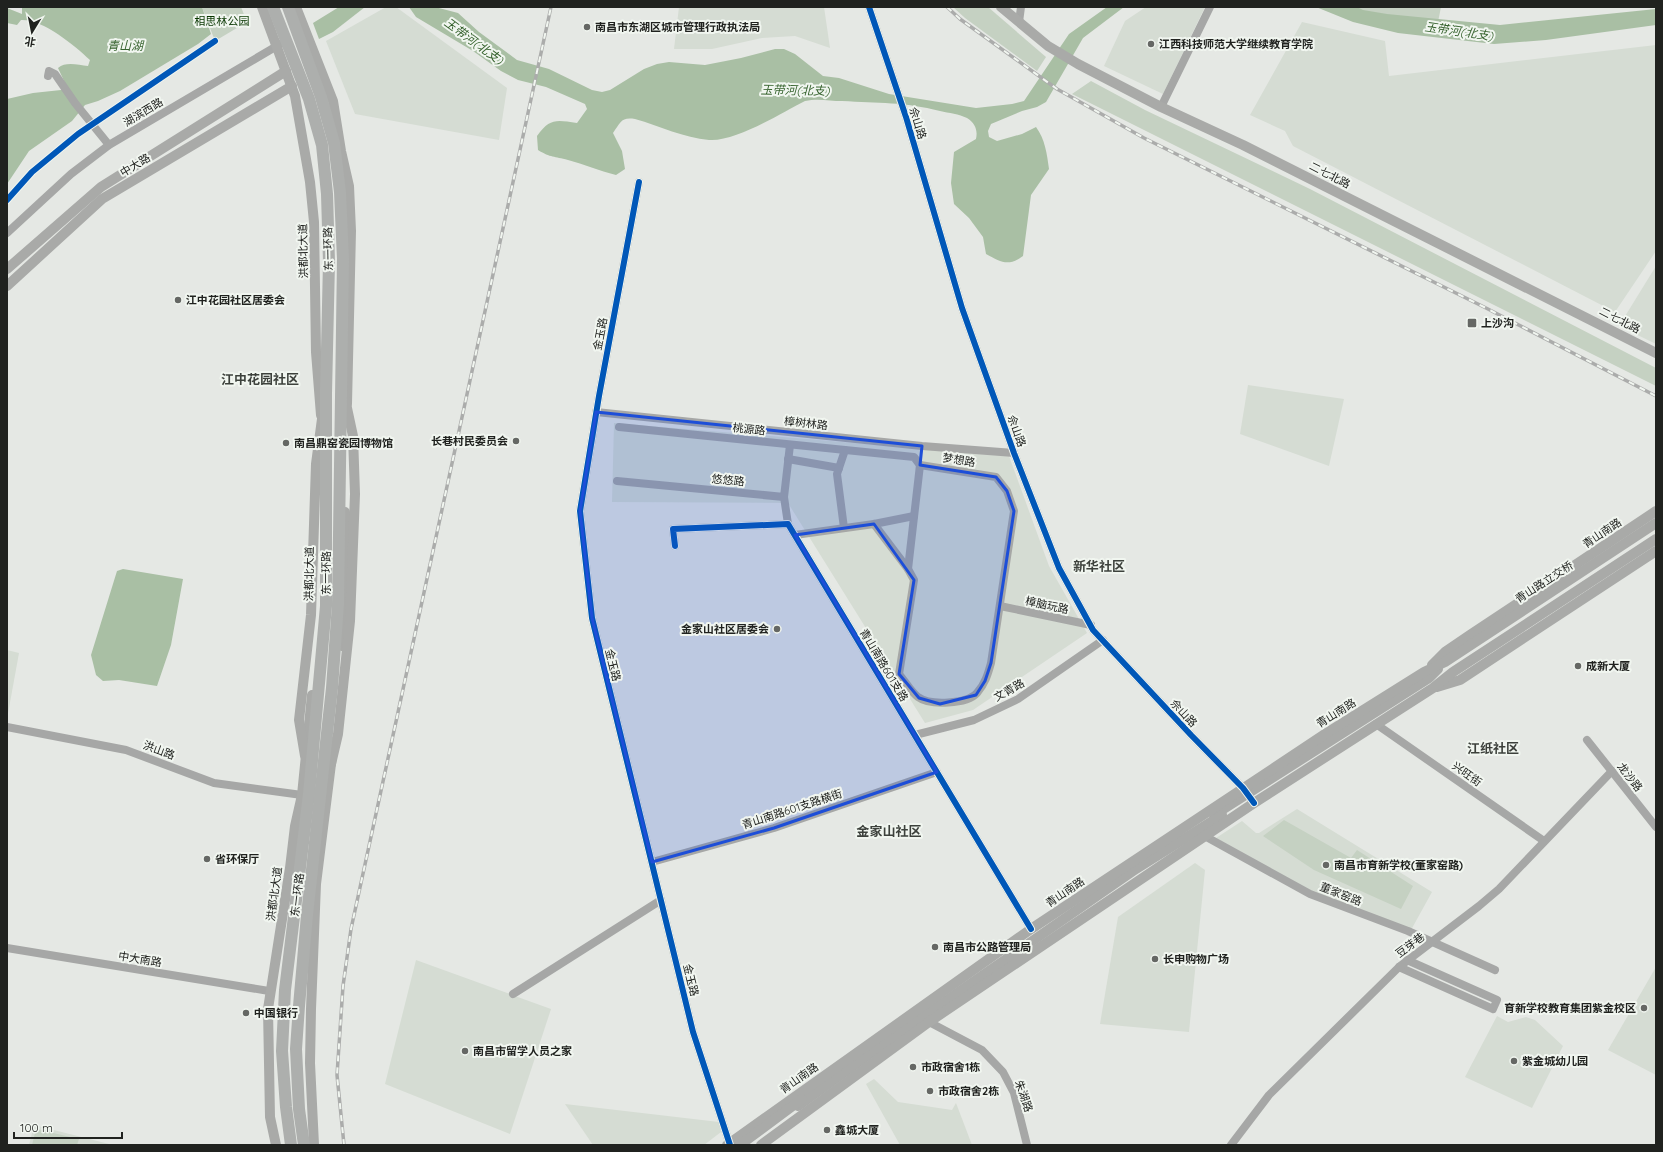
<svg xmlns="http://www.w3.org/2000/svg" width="1663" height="1152" font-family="Quicksand,'Noto Sans SC',sans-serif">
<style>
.built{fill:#d5dcd3}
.green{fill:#c5d1c2}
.water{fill:#a9bfa4}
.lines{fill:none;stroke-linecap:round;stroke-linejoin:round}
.minor{stroke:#a6a7a6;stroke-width:8}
.major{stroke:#a9aaa8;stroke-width:10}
.rail-casing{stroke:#abacab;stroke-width:3.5}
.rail{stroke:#f1f6f0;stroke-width:2;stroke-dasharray:6;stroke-linecap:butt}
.major-bridge{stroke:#a9aaa8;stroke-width:10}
.highway-bridge{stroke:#adafad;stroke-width:12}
.cycleway-casing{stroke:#f1f6f0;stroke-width:8}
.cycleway{stroke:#0057b8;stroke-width:6}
.marked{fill:#1d4ed8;fill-opacity:0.2;stroke:#1d4ed8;stroke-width:3;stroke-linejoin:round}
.poi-dot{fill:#656764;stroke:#f1f6f0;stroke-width:1.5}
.labels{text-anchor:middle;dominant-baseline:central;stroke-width:4;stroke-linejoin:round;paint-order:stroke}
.park-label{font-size:11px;fill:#083600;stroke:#f1f6f0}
.poi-label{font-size:11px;font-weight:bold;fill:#20221f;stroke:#f1f6f0;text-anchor:start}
.street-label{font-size:11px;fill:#20221f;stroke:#f1f6f0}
.water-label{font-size:12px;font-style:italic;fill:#386430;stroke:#f1f6f0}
.quarter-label{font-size:13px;font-weight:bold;fill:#3d413c;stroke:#f1f6f0}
</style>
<rect width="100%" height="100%" fill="#e5e8e4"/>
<!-- built -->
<g class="built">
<polygon points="386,7 396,7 507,88 499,140 355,114 326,41"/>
<polygon points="679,7 824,7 830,48 795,36 762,38 712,49 674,49"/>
<polygon points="1146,7 1205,7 1163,94 1104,66 1125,21"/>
<polygon points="1302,22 1385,41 1389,76 1656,45 1656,251 1615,312 1293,146 1285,131 1250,115"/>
<polygon points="1656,266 1656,344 1619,326"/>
<polygon points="1248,385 1344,399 1329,466 1240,434"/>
<polygon points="614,423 1009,456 1049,566 1087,633 973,710 925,723 788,503 612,502"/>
<polygon points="7,650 19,653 7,719"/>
<polygon points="1297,809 1432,892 1411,930 1313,892 1216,838 1242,821 1256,833 1259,833"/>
<polygon points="1195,863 1205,870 1189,1032 1100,1024 1118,917"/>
<polygon points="416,960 551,1009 510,1134 385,1084"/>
<polygon points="1656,967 1656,1075 1608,1050"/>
<polygon points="1497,1016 1508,1022 1526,1017 1535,1020 1563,1046 1532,1108 1465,1077"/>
<polygon points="874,1079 898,1102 952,1110 956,1103 972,1145 900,1145 866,1084"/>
<polygon points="565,1104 719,1122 721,1132 704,1145 593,1145"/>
<polygon points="34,1125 113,1145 29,1145"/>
</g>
<!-- green -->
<g class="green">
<polygon points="202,7 241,7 247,22 215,41"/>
<polygon points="953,7 988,7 1046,57 1037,71 965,18"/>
<polygon points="1352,7 1441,7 1438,22 1362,11"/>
<polygon points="1091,81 1145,110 1310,189 1656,368 1656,386 1072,94"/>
<polygon points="1284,820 1351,858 1357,850 1413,886 1401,909 1314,870 1263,836"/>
<polygon points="36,1129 79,1139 77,1145 32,1145"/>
</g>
<!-- water -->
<g class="water">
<path d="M22 7H202L211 34 198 44 120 91 98 101 85 105 72 121 29 151 7 184V99L33 93 61 90 64 88 65 83 58 68C66 61 78 65 88 66L90 60C74 45 43 19 21 20L17 25 7 23V8L22 14Z"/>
<polygon points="339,7 365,7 333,32 319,39 313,23"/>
<path d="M409 7H435L458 13 479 32 517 60 549 69 592 90 602 92 610 90 644 69 657 64 669 62 705 65 741 58 775 49H784L795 54 823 76 839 78 889 94 976 108 1012 104 1024 101 1069 34 1107 7H1124L1083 38 1046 102 1037 107 1022 111 991 124 988 131 989 137 997 141 1022 134 1036 127C1045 139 1047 154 1049 169L1031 195 1023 256C1008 267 1001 262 986 254L983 237 969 218 954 204 951 183 954 152 976 139C978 130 975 123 967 118 959 114 949 113 940 111 905 102 878 103 842 101 830 101 818 98 805 101 781 113 736 142 709 140 684 138 660 126 635 119 621 117 621 122 613 133L622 151 625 169 616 175C599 171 584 164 568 160 554 156 551 158 538 150L537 136C550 118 556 120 577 123L587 109 585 104 546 87 518 80 501 71 473 51 416 17Z"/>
<polygon points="1316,7 1357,7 1363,10 1387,14 1500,25 1656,9 1656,25 1546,40 1494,44 1398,33 1353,22"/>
<polygon points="123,569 183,579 171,645 157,686 119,680 103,681 96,675 91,655 117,571"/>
</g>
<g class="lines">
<!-- minor -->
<g class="minor">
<polyline points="869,7 906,117 962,308 978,353 1014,453 1059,568 1093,630 1191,735 1243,788 1254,803"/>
<polyline points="1019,22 1021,7"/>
<polyline points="48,76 49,71 55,74 75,103 109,145"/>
<polyline points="1161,107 1210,7"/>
<polyline points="639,182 599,396 580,511 592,618 693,1032 730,1145"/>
<polyline points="7,233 71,174 109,145 282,43"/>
<polyline points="596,412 922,446 1014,453"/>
<polyline points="619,427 914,457 920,465"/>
<polyline points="788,459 839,468"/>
<path d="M920 465 996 477 1007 491 1014 511 991 663C988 674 985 684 977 693 967 704 930 706 918 697 911 692 905 681 899 674L914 580 908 569Z"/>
<polyline points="617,481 784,497 790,445"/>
<polyline points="784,497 788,524"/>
<polyline points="874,524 908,569"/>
<polyline points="844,528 837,474 845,450"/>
<polyline points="795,535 874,524 914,516"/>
<polyline points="675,546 673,529 788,524 1031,929"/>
<polyline points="1000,606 1091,625"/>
<polyline points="1376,724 1544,841"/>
<polyline points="7,727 126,750 214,783 302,795"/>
<polyline points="915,735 974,720 1018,699 1103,640"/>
<polyline points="1587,740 1656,827"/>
<polyline points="1201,834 1310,894 1408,931 1495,970"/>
<polyline points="652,862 774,828 937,772"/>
<polyline points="7,948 269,991"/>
<polyline points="1399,967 1493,1009 1497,1000 1407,960"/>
<polyline points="513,994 661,900"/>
<polyline points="929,1022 982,1050 1003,1072 1014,1093 1027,1145"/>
<polyline points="1231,1145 1269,1095 1399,967 1479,906 1499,889 1612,771"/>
</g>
<!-- major -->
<g class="major">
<polyline points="262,7 295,96 310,182 314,222 316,352 321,415"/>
<polyline points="296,7 333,101 341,151 349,186 351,231 347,404"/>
<polyline points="1001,7 1048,46 1078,64 1161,107 1243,145 1656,353"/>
<polyline points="7,269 101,187 286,71"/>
<polyline points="7,286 102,199 292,86"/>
<polyline points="342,646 346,611 345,512"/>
<polyline points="1432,665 1445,652 1470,635 1656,511"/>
<polyline points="1437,687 1460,680 1656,551"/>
<polyline points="1214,815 1429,678 1438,669"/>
<polyline points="798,1106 878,1048 1136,869 1222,815"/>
<polyline points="276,1145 270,1117 268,1009 290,868 295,826 302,795 312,695"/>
<polyline points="314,1145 310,1063 311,1009 316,884 332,756"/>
<polyline points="727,1145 1031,929 1325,734 1424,672 1445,662 1656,523"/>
<polyline points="740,1145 802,1099"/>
<polyline points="761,1145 929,1022 1254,803 1433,688 1453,672 1656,539"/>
</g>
<!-- rail casing -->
<g class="rail-casing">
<g id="rail">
<polyline points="947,7 960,19 1057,89 1144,138 1486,308 1656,396"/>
<polyline points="344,1145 337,1075 343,986 351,929 551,7"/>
</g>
</g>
<!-- rail -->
<use href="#rail" class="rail"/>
<!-- major-bridge -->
<g class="major-bridge">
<polyline points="305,756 299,720 311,615 316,464 322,419"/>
<polyline points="331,764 338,734 350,621 355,494 353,436 344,394"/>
</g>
<!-- highway-bridge -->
<g class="highway-bridge">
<polyline points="273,7 309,99 322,145 327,194 329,262 326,393 326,606 309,794 285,990 282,1051 286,1107 291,1145"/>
<polyline points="288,7 321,97 334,143 340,192 343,259 338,604 332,688 307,915 299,1006 296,1049 299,1109 304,1145"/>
</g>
<!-- cycleway casing -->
<g class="cycleway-casing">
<g id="cycleway">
<polyline points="869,7 906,117 962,308 978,353 1014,453 1059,568 1093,630 1191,735 1243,788 1254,803"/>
<polyline points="639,182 599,396 580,511 592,618 693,1032 730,1145"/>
<polyline points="7,200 32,172 78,134 215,41"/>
<polyline points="675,546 673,529 788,524 1031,929"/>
</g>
</g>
<!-- cycleway -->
<use href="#cycleway" class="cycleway"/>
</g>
<!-- marked area -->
<path class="marked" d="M596 412 922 446 920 465 996 477 1007 491 1014 511 991 663 985 681 976 695 940 704 919 698 899 674 914 580 874 524 795 535 937 772 774 828 652 862 592 618 580 511Z"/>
<!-- markers -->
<g class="poi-dot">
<circle cx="587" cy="27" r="4"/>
<circle cx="1151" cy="44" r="4"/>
<circle cx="178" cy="300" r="4"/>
<rect x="1467" y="318" width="10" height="10" rx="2"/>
<circle cx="516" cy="441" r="4"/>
<circle cx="286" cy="443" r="4"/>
<circle cx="777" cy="629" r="4"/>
<circle cx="1578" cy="666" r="4"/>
<circle cx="207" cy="859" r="4"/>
<circle cx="1326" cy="865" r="4"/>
<circle cx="935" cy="947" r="4"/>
<circle cx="1155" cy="959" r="4"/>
<circle cx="1644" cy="1008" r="4"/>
<circle cx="246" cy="1013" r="4"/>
<circle cx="465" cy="1051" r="4"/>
<circle cx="1514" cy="1061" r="4"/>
<circle cx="913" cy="1067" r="4"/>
<circle cx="930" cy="1091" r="4"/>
<circle cx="827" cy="1130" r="4"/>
</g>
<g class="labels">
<!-- park labels -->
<g class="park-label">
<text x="222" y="21">相思林公园</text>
</g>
<!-- poi labels -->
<g class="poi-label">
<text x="595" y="27">南昌市东湖区城市管理行政执法局</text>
<text x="1159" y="44">江西科技师范大学继续教育学院</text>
<text x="186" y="300">江中花园社区居委会</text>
<text x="1481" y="323">上沙沟</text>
<text x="508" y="441" text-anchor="end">长巷村民委员会</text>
<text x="294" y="443">南昌鼎窑瓷园博物馆</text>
<text x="769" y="629" text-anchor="end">金家山社区居委会</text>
<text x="1586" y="666">成新大厦</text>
<text x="215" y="859">省环保厅</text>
<text x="1334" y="865">南昌市育新学校(董家窑路)</text>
<text x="943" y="947">南昌市公路管理局</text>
<text x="1163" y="959">长申购物广场</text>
<text x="1636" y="1008" text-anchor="end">育新学校教育集团紫金校区</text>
<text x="254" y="1013">中国银行</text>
<text x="473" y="1051">南昌市留学人员之家</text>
<text x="1522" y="1061">紫金城幼儿园</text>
<text x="921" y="1067">市政宿舍1栋</text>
<text x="938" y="1091">市政宿舍2栋</text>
<text x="835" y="1130">鑫城大厦</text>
</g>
<!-- street labels -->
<g class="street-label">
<text transform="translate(143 112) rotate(-31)">湖滨西路</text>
<text transform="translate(918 123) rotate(73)">佘山路</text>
<text transform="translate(135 165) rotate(-31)">中大路</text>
<text transform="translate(1330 175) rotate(27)">二七北路</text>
<text transform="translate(328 249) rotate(-91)">东一环路</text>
<text transform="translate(303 251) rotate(-91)">洪都北大道</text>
<text transform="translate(1620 320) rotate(27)">二七北路</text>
<text transform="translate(600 334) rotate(-79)">金玉路</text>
<text transform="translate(806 423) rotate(6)">樟树林路</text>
<text transform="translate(749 429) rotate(6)">桃源路</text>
<text transform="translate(1017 431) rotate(70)">佘山路</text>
<text transform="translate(959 460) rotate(9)">梦想路</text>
<text transform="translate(728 480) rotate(5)">悠悠路</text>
<text transform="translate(1602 533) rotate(-34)">青山南路</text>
<text transform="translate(326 573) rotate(-90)">东一环路</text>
<text transform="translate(309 574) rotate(-89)">洪都北大道</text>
<text transform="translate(1544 582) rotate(-33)">青山路立交桥</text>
<text transform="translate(1047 605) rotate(12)">樟脑玩路</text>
<text transform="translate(613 665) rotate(76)">金玉路</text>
<text transform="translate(884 665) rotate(59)">青山南路601支路</text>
<text transform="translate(1009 690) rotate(-29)">文青路</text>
<text transform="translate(1184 713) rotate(47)">佘山路</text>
<text transform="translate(1336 713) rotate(-32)">青山南路</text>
<text transform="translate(159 750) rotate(20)">洪山路</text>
<text transform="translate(1467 774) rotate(35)">兴旺街</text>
<text transform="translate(1630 777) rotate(52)">龙沙路</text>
<text transform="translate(792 809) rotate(-18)">青山南路601支路横街</text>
<text transform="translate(1065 892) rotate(-34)">青山南路</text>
<text transform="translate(274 894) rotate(-82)">洪都北大道</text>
<text transform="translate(1341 894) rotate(21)">董家窑路</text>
<text transform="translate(297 895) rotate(-83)">东一环路</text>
<text transform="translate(1410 945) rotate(-37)">豆芽巷</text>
<text transform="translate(140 959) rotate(9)">中大南路</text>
<text transform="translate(691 980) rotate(76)">金玉路</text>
<text transform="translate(799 1078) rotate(-35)">青山南路</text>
<text transform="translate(1024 1096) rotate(71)">朱湖路</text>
</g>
<!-- water labels -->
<g class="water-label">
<text transform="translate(1459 31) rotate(8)">玉带河(北支)</text>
<text transform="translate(474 41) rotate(36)">玉带河(北支)</text>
<text x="125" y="45">青山湖</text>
<text transform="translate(795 90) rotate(1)">玉带河(北支)</text>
</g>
<!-- quarter labels -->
<g class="quarter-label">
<text x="260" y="379">江中花园社区</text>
<text x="1099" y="566">新华社区</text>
<text x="1493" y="748">江纸社区</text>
<text x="889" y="831">金家山社区</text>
</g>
</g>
<!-- border -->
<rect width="1663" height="1152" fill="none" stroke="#20221f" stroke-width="16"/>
<!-- north arrow -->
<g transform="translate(32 32) rotate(190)" stroke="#f1f6f0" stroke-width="3" paint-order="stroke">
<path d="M0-3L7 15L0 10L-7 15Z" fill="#20221f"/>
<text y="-6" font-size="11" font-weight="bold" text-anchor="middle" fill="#20221f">北</text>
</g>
<!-- scale -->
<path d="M14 1132v6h108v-6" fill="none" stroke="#20221f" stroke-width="2"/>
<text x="20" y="1132" font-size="12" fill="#20221f" stroke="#f1f6f0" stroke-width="3" paint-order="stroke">100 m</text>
</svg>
